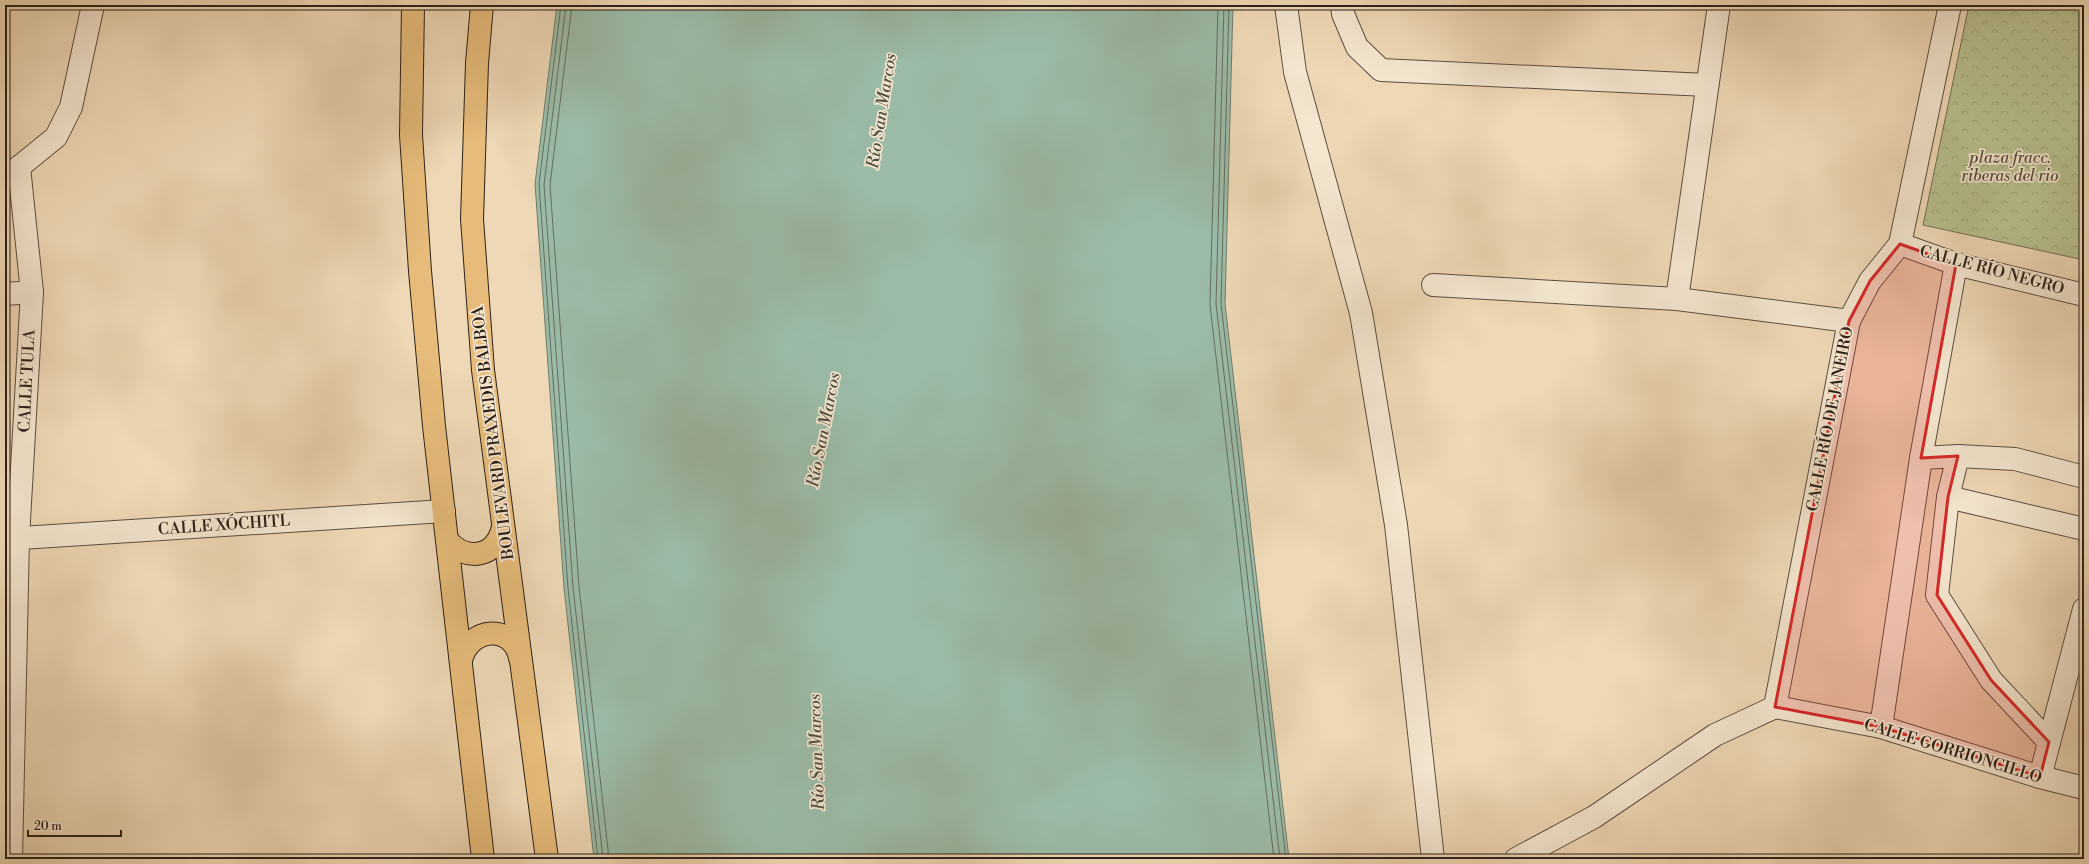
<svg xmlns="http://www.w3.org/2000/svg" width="2089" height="864" font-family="'Libre Bodoni',serif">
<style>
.park{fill:url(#park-crowns);stroke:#727054}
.water{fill:#9bbba7;stroke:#6f7d6e}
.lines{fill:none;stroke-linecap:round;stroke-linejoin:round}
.shore{stroke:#646e60;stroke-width:1}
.street-casing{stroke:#5d4e40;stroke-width:24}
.primary-casing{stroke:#2d2019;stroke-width:24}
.street{stroke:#f4e6cf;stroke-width:22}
.primary{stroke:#e7bc7a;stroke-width:22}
.marked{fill:#d62828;fill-opacity:0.2;stroke:#d62828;stroke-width:3;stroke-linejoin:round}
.labels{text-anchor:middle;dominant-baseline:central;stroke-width:3.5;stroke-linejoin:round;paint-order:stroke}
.park-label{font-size:16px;font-style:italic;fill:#57503c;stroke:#f4e6cf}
.street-label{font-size:16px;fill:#2d2019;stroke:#f4e6cf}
.water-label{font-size:17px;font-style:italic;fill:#4e4e44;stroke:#f4e6cf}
</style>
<defs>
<pattern id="park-crowns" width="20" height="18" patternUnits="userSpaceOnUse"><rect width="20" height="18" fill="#b8bf8e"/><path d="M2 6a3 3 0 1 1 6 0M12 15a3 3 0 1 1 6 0" fill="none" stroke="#9ea47a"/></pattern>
</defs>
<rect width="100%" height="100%" fill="#eed8b5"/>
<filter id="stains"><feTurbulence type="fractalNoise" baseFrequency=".005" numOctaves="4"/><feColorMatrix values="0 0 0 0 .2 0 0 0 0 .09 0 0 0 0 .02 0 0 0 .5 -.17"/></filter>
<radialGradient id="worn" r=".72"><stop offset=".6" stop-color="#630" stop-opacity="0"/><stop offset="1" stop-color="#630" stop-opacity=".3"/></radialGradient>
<!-- park -->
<polygon class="park" points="1969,5 2084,5 2084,260 1923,225"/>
<!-- water -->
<polygon class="water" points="557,5 1233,5 1225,304 1289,859 594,859 564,588 535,184"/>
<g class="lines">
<!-- shore -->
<g class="shore">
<polyline points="561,5 539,184 568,588 598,859"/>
<polyline points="566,5 544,185 573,587 603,859"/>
<polyline points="572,5 550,185 579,586 609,859"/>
<polyline points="1218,5 1210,305 1274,859"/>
<polyline points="1224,5 1216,304 1280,859"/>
<polyline points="1229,5 1221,304 1286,859"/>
</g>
<!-- street casing -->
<g class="street-casing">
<g id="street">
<polyline points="1286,5 1295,72 1361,313 1396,525 1433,859"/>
<polyline points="1342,5 1343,14 1357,47 1381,70 1707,85"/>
<polyline points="19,167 56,137 71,107 93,5"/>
<polyline points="1900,244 1956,264 2084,295"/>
<polyline points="1433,285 1677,299 1849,321"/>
<polyline points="5,294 32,292"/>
<polyline points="1677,299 1719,5"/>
<polyline points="1958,456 1948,497 1937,595 1991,680 2049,742"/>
<polyline points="1921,458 1958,456 2015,459 2084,477"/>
<polyline points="1948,497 2084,529"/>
<polyline points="5,539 444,511"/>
<polyline points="1775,707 1849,321 1870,281 1900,244 1950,5"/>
<polyline points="1775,707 1881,727 2040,777 2084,788"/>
<polyline points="1881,727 1921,458 1956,264"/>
<polyline points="2040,777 2084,609"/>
<polyline points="11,859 18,538 32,292 19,167"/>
<polyline points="1516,859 1594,817 1715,735 1775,707"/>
</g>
</g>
<!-- primary casing -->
<g class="primary-casing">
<g id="primary">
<polyline points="413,5 411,135 420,271 434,426 483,859"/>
<polyline points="482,5 477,63 472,219 483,370 547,859"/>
<path d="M447 540C467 563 497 557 503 526"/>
<path d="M461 660C470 626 513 624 520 658"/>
</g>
</g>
<!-- street -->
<use href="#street" class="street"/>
<!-- primary -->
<use href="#primary" class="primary"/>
</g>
<!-- marked area -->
<path class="marked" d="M1900 244 1956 264 1921 458 1958 456 1948 497 1937 595 1991 680 2049 742 2040 777 1881 727 1775 707 1849 321 1870 281Z"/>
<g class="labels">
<!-- park labels -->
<g class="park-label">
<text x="2010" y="158">plaza fracc.<tspan x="2010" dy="18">riberas del rio</tspan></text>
</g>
<!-- street labels -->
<g class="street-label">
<text transform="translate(1992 270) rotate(15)">CALLE RÍO NEGRO</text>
<text transform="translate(27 381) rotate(-87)">CALLE TULA</text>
<text transform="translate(1830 419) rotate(-79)">CALLE RÍO DE JANEIRO</text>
<text transform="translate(493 433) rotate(-97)">BOULEVARD PRAXEDIS BALBOA</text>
<text transform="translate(224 525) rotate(-4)">CALLE XÓCHITL</text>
<text transform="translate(1953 751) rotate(17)">CALLE GORRIONCILLO</text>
</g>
<!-- water labels -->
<g class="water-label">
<text transform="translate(882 111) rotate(-81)">Río San Marcos</text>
<text transform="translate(824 430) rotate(-79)">Río San Marcos</text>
<text transform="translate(817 752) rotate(-92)">Río San Marcos</text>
</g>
</g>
<!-- margin -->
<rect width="2089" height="864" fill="none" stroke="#eed8b5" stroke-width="20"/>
<rect x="6" y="6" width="2077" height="852" fill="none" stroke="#2d2019" stroke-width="2"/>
<rect x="10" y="10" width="2069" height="844" fill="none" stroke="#2d2019"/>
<!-- scale -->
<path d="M28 830v6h93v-6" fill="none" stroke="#2d2019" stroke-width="2"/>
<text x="34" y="830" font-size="12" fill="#2d2019" stroke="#f4e6cf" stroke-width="3" paint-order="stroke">20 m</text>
<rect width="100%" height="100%" filter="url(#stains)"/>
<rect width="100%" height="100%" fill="url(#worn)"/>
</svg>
